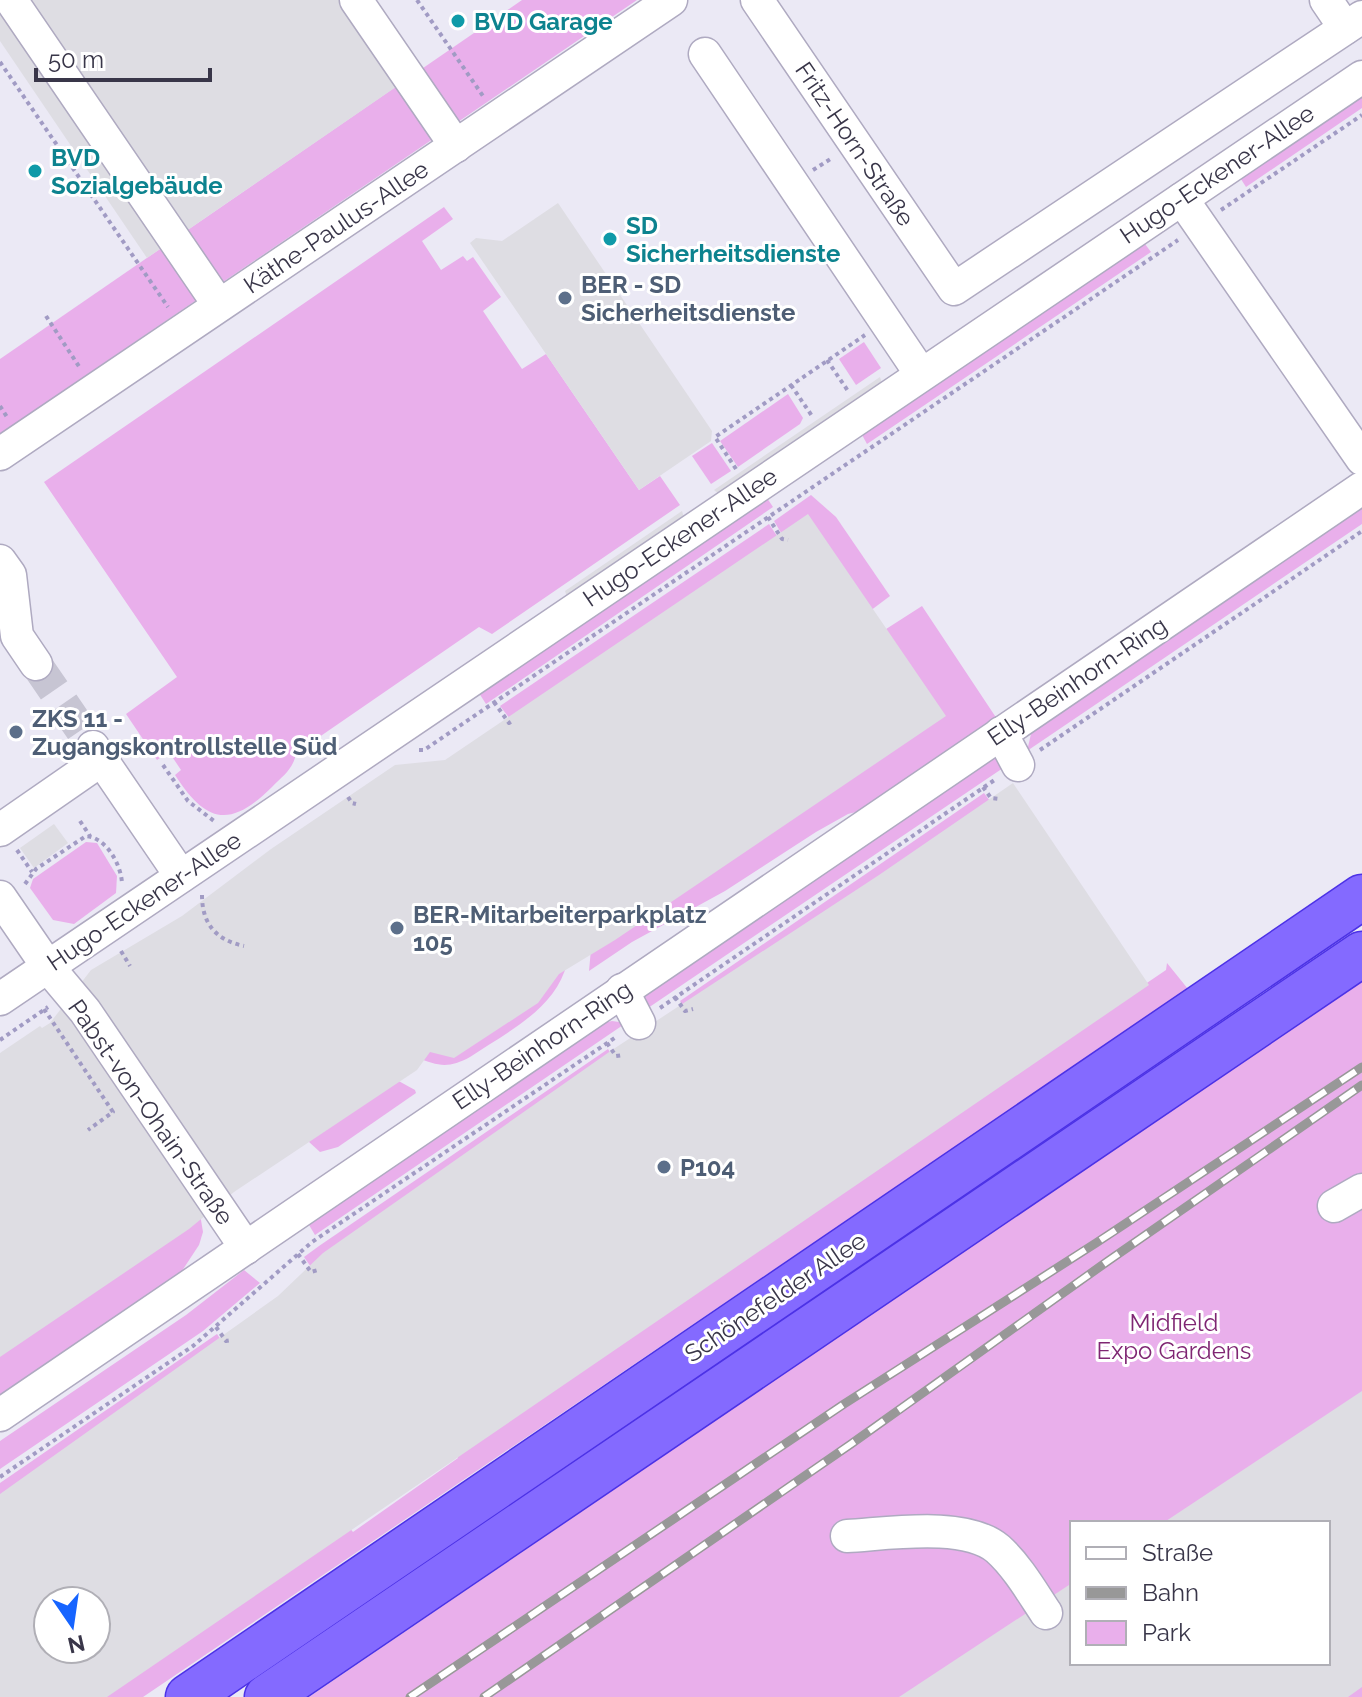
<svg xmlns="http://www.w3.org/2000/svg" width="1362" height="1697" font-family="Raleway,sans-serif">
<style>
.green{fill:#e9afeb;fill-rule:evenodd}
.parking{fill:#dedde3;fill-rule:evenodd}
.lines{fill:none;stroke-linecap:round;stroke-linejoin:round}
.minor-tunnel{stroke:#c7c5d3;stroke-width:32;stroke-dasharray:32 16;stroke-linecap:butt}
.minor-casing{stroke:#afaac1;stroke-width:35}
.highway-casing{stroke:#4c32e6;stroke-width:47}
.path{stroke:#a19bc4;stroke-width:4;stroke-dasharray:4 4;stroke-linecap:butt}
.minor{stroke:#fff;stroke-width:32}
.highway{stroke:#846aff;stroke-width:44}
.rail-casing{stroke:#989898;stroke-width:9}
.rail{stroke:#fff;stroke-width:6;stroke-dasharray:18;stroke-linecap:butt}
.culture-dot{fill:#0f9aa8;stroke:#fff;stroke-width:3}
.service-dot{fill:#5c6f8a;stroke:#fff;stroke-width:3}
.labels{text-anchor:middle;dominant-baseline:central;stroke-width:6;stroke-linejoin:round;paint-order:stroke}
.culture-label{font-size:24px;font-weight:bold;fill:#0d838f;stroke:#fff;text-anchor:start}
.street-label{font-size:24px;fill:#393649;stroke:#fff}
.service-label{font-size:24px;font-weight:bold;fill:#4e5e75;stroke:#fff;text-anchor:start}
.park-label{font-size:24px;fill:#7f2673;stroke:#fff}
</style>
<rect width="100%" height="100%" fill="#ebe9f5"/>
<!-- green -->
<g class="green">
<polygon points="522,0 637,0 0,434 0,359"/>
<polygon points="1362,89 1362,108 1246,187 1239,176"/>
<path d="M444 207 453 219 422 241 441 270 463 256 467 261 473 257 501 297 483 311 522 369 546 354 639 490 660 476 680 505 492 634 479 627 296 753C294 768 283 776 272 787 230 829 206 823 175 775L181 770 169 752 157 760 126 714 177 677 44 482Z"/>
<polygon points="1142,240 1151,252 867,444 861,433"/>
<polygon points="864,342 881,368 856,385 839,359"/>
<polygon points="788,394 803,418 800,424 738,467 720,441"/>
<polygon points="712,443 731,471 711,484 692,456"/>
<polygon points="765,495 773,507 486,704 477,690"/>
<polygon points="811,495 836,517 890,596 870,611 783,536 774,521"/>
<polygon points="1362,504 1362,524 1027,751 1031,734 1041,722"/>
<polygon points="769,524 779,539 511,720 500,706"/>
<polygon points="922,606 999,722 872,808 848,814 816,832 725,891 632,942 589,971 591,949 883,631"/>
<polygon points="995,756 1006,766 648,1008 645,997 649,988"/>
<polygon points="984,793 990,801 685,1008 680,1001"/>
<polygon points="86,842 97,843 117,876 116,893 74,924 53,920 30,888 33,879"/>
<path d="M567 963C556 1009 507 1032 470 1057 450 1068 438 1067 417 1057Z"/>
<polygon points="1167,963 1188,989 143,1697 94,1697 347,1525 353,1532 458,1458 455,1452 1166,970"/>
<path d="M1362 980V1697H309ZM1072 1523H1328V1663H1072Z"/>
<polygon points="612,1021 626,1023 315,1235 306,1220 592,1026"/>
<polygon points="608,1049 613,1057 313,1270 304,1257 319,1246"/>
<polygon points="384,1073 415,1090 416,1093 338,1147 320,1152 308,1141"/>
<polygon points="199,1208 203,1232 199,1245 176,1280 0,1397 0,1288"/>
<polygon points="244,1270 260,1283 203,1331 0,1469 0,1441 186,1315"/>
<polygon points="217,1334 223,1343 0,1507 0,1483"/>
</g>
<!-- parking -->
<g class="parking">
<polygon points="0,0 356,0 409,78 147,258 0,41"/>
<polygon points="558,203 712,431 711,441 639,490 470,243 476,238 502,241"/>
<polygon points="880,377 883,386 721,496 714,490"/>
<polygon points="682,511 685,521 568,600 565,591"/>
<polygon points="808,514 946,716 615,940 559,974 538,1003 454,1058 430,1052 417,1070 234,1192 189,1229 0,1357 0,1053 40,1026 42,1028 50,1023 91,970 182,916 271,849 395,765 445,760"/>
<path d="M1013 783 1149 985 107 1697H0V1494L278 1296 323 1253 612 1050 879 875ZM48 1601H96V1649H48Z"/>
<polygon points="54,824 68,843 34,868 20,848"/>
<polygon points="1362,1391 1362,1687 1348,1697 899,1697 1072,1583 1072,1663 1328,1663 1328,1523 1163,1523"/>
</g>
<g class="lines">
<!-- minor-tunnel -->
<polyline class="minor-tunnel" points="36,664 93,747"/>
<!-- minor casing -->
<g class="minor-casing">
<g id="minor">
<polyline points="11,0 219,305"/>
<polyline points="356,0 456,146"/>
<polyline points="757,0 954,289 1362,17"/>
<polyline points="1326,0 1345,28"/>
<polyline points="705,54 921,374"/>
<polyline points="1182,199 1362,459"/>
<polyline points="0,454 671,0"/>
<polyline points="0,561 10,575 17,636 36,664"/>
<polyline points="1001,733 1018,765"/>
<polyline points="93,747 181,876"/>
<polyline points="0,830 101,760"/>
<polyline points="0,897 48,967 85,1011 246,1248"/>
<polyline points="622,990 639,1023"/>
<polyline points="0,999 1362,77"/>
<polyline points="1334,1206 1362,1190"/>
<polyline points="0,1415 1362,488"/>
<path d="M847 1536C887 1534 965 1521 998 1549 1017 1566 1032 1592 1046 1613"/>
</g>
</g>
<!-- highway casing -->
<g class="highway-casing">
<g id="highway">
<polyline points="188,1697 1362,897"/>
<polyline points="267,1697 1362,954"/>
</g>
</g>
<!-- path -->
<g class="path">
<polyline points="417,0 483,96"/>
<polyline points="0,62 168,307"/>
<polyline points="813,170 832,158"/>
<polyline points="1221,210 1362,115"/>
<polyline points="46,316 80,368"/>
<polyline points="827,360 848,391"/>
<polyline points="791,385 812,416"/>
<polyline points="0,406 7,417"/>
<polyline points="736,469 715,437 865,335"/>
<polyline points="768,517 782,539 788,540"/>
<polyline points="494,702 509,723 512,721"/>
<polyline points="419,750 424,750 1178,240"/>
<polyline points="1040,750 1362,531"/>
<polyline points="163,765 188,801 214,821"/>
<polyline points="983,787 991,798 1000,799"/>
<polyline points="348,797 352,803 356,804"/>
<polyline points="80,821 90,836"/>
<polyline points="17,850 32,872"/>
<path d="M25 884 36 869 86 836C107 838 121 865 122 883"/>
<path d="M202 895C202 924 216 940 244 946"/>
<polyline points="121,951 130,966"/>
<polyline points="675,997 685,1011 693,1009"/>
<polyline points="660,1008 996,779"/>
<polyline points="44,1009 113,1112 88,1130"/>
<polyline points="0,1040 48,1007"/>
<polyline points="607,1043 616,1056 623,1055"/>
<polyline points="298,1254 311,1272 318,1270"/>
<polyline points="216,1327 226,1341 232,1340"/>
<polyline points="0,1477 193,1346 312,1242 616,1037"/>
</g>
<!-- minor -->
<use href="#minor" class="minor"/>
<!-- highway -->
<use href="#highway" class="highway"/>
<!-- rail casing -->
<g class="rail-casing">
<g id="rail">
<polyline points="410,1697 844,1404 1096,1243 1362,1067"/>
<polyline points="484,1697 851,1444 1108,1261 1362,1085"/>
</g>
</g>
<!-- rail -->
<use href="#rail" class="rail"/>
</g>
<!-- markers -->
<g class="culture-dot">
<circle cx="458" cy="21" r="8"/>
<circle cx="35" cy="171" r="8"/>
<circle cx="610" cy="239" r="8"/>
</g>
<g class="service-dot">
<circle cx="565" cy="298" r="8"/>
<circle cx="16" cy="732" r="8"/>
<circle cx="397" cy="928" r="8"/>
<circle cx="664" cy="1167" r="8"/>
</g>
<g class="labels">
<!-- culture labels -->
<g class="culture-label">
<text x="474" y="21">BVD Garage</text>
<text x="51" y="157">BVD<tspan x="51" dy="28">Sozialgebäude</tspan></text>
<text x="626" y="225">SD<tspan x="626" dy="28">Sicherheitsdienste</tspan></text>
</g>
<!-- street labels -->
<g class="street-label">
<text transform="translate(855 144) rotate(56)">Fritz-Horn-Straße</text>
<text transform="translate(1217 174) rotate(-34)">Hugo-Eckener-Allee</text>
<text transform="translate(336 227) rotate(-34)">Käthe-Paulus-Allee</text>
<text transform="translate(680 537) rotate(-34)">Hugo-Eckener-Allee</text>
<text transform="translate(1077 681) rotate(-34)">Elly-Beinhorn-Ring</text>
<text transform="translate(144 901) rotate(-34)">Hugo-Eckener-Allee</text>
<text transform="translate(542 1045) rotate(-34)">Elly-Beinhorn-Ring</text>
<text transform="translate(151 1112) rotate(55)">Pabst-von-Ohain-Straße</text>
<text transform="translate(775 1297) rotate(-34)">Schönefelder Allee</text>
</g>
<!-- service labels -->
<g class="service-label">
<text x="581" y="284">BER - SD<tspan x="581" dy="28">Sicherheitsdienste</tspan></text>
<text x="32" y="718">ZKS 11 -<tspan x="32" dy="28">Zugangskontrollstelle Süd</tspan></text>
<text x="413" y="914">BER-Mitarbeiterparkplatz<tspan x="413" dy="28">105</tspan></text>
<text x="680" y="1167">P104</text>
</g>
<!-- park labels -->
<g class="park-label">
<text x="1174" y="1322">Midfield<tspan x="1174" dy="28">Expo Gardens</tspan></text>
</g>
</g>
<!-- legend -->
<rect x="1070" y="1521" width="260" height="144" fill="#ffffff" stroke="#b0afb6" stroke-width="2"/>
<rect x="1086" y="1547" width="40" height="12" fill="#ffffff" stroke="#b0afb6" stroke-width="2"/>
<text x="1142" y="1561" font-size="24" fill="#393649">Straße</text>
<rect x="1086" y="1587" width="40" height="12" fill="#989898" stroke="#b0afb6" stroke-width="2"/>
<text x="1142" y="1601" font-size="24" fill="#393649">Bahn</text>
<rect x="1086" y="1621" width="40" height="24" fill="#e9afeb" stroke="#b0afb6" stroke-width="2"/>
<text x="1142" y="1641" font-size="24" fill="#393649">Park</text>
<!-- north arrow -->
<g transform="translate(72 1625) rotate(167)"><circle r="38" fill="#ffffff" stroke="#b0afb6" stroke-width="2"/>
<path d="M0-6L14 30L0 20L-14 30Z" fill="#1664ff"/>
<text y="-12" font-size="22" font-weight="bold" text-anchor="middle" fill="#393649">N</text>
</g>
<!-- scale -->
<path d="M36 68v12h174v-12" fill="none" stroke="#393649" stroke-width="4"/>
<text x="48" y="68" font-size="24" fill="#393649" stroke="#ffffff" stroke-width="6" paint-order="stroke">50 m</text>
</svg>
